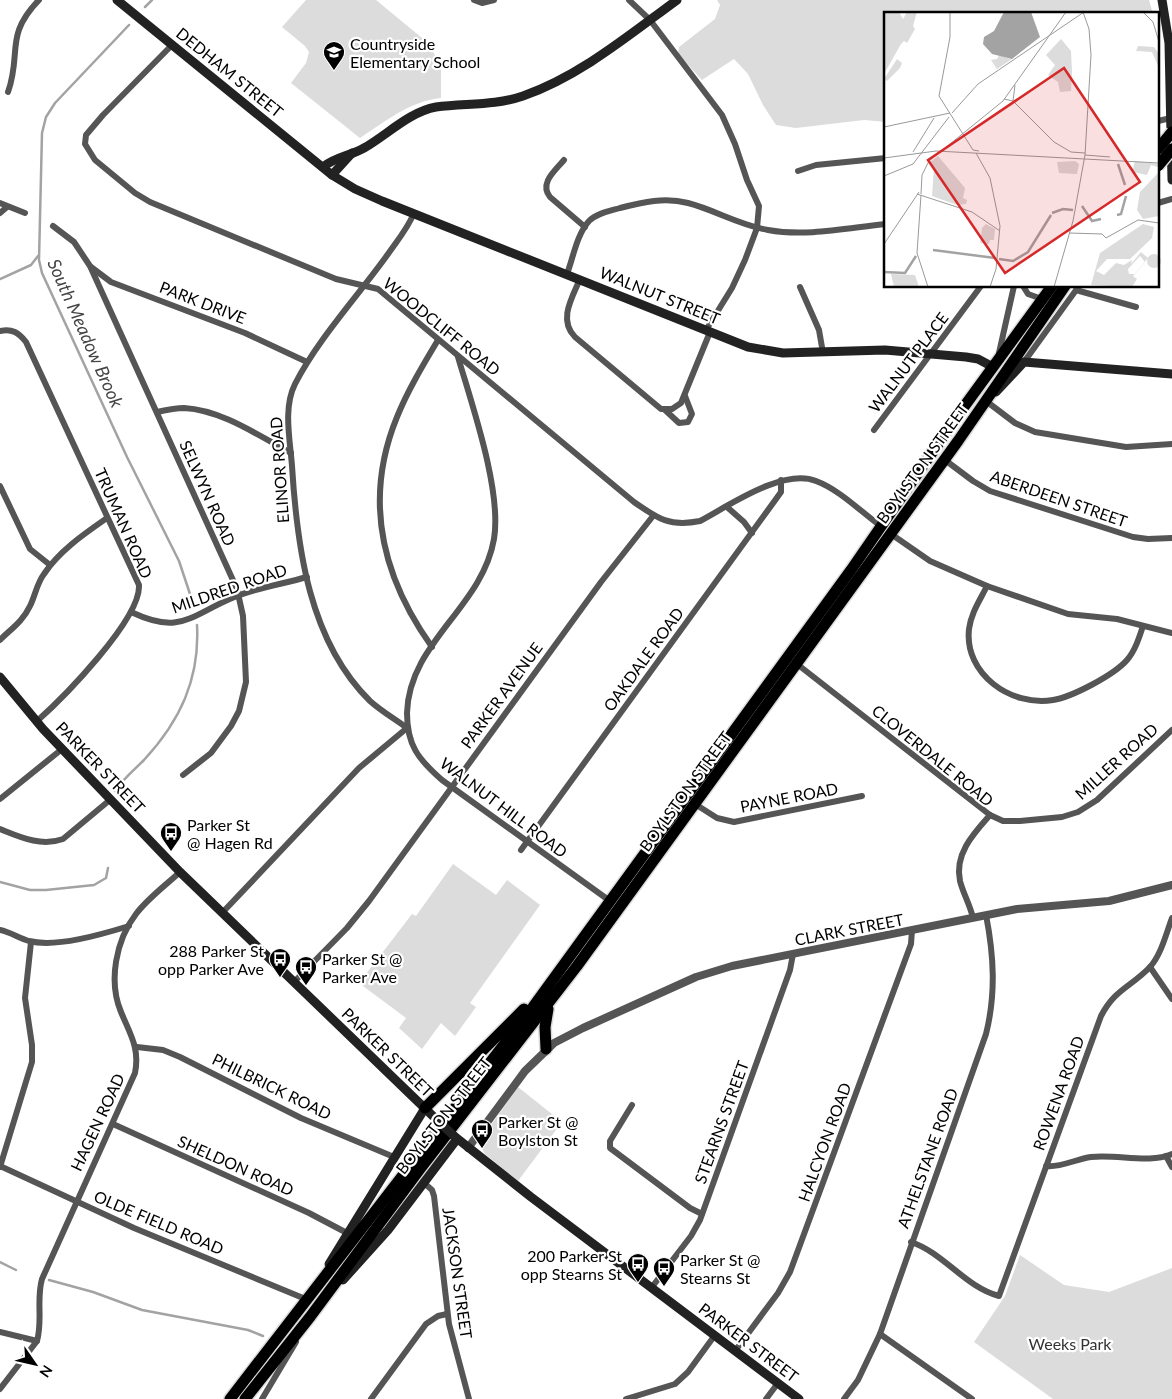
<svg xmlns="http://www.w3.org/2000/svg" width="1172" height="1399" font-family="Lato,sans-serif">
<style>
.green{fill:#dcdcdc}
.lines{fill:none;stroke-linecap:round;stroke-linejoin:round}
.stream{stroke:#a3a3a3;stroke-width:2.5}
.trunk-casing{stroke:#dbdbdb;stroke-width:14}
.minor{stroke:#555;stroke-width:6}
.tertiary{stroke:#555;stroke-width:8}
.secondary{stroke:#222;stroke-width:9}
.trunk{stroke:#000;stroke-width:11}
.trunk-bridge-casing{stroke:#dbdbdb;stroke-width:14;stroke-linecap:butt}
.secondary-bridge{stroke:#222;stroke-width:9}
.trunk-bridge{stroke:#000;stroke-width:11}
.labels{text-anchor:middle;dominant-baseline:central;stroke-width:4.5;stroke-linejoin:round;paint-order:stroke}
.poi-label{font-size:16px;fill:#000;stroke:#fff;text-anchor:start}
.street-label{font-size:16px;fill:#000;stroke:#fff}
.park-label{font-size:16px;fill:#333;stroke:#fff}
.water-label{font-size:18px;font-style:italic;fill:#444;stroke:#fff}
.inset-river{fill:none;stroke:#a3a3a3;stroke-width:2.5}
.inset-road{fill:none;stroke:#999;stroke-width:1}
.view{fill:#d62828;fill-opacity:0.15;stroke:#d62828;stroke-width:2.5}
.inset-edge{fill:none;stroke:#000;stroke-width:2.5}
</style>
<rect width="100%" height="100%" fill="#fff"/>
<!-- green -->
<g class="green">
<path d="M306 0H376L422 38 434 53 441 70V98C410 101 386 121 360 138L291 83 306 63 309 52 305 46 282 27Z"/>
<polygon points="717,0 1149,0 1153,14 886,14 886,122 864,120 796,128 776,125 763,105 748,74 734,59 702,80 678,54 679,47 715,19 720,5"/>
<polygon points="453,864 496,895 507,880 540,905 470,1003 476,1007 455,1036 441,1023 422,1049 399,1028 406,1018 359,983 412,914 416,916"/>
<polygon points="518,1087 562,1122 518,1181 485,1154 481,1147 484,1135"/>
<polygon points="1020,1255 1064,1285 1109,1292 1172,1268 1172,1399 1053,1399 974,1342 1005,1296"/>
</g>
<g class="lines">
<!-- stream -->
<g class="stream">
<polyline points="145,7 152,0"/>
<polyline points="129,25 55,103 46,117 42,133 39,260 42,273 127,457 179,561 194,606"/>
<polyline points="0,279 31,265 38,256"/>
<path d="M115 791C123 779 134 770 144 760 180 721 200 679 197 625"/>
<polyline points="0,882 30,890 46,890 94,885 106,878 108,868"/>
<polyline points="0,1262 16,1270"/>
<polyline points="49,1280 93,1292 142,1310 248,1330 263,1336"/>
</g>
<!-- trunk casing -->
<g class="trunk-casing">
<g id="trunk">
<polyline points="546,1049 545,1027 548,1009"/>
<polyline points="425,1108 524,1009"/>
<polyline points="230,1399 533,1007 851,570 958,415 1052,286"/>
<polyline points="245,1399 310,1317 420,1169 577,966 958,441 1065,286"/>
</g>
</g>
<!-- minor -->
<g class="minor">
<polyline points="474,0 482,3 494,0"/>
<polyline points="629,0 650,20 722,115 735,144 747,180 759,206 757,228 745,260 732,288 706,330"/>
<path d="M172 45 103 115 86 135 85 144 95 160 135 193 150 202 336 279 378 289 634 502C658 519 670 527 700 521 730 505 783 468 816 481 840 490 861 512 882 527"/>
<path d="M8 92C22 53 4 36 39 0"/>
<polyline points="1158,121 1171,118"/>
<path d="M564 160C555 171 539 183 550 197L585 227"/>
<polyline points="798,171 816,165 886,158"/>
<polyline points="0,203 25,213"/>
<polyline points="1158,203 1172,199"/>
<polyline points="0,213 7,207"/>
<polyline points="53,226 74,242 90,266 237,589 243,616 246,682 239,711 231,726 211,753 183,775"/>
<polyline points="91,267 111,282 245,333 307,362"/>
<path d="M567 274C573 258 577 234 589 221 597 213 610 211 620 208 643 202 665 197 688 203 715 210 739 225 768 230 806 237 847 228 886 224"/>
<path d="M580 279C572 298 558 320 575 337L661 409H672L681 403 710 332"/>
<polyline points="1023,286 1028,294 1042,299"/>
<polyline points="800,287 819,330 823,353"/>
<polyline points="1076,290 1136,307"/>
<path d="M0 331C12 328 19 333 26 342L139 585C141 619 63 698 36 722"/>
<polyline points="999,353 1014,286"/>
<path d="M458 357C472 405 502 491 494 539 482 608 409 642 407 713 407 745 418 759 442 780L610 901"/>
<polyline points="1024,362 1079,286"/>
<polyline points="986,401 1015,423 1035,432 1126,447 1172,444"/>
<polyline points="665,410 679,423 688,422 692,414 685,396"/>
<path d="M157 412C166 410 175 408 184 408 222 410 259 436 291 453"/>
<polyline points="874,430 981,286"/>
<polyline points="945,460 973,481 990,491 1133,537 1148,539 1172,538"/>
<polyline points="0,486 30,549 50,565"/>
<polyline points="727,507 744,522 752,533"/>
<polyline points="891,534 930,561 987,586 1068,614 1117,619 1172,633"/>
<path d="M987 586C980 600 971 613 969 629 964 674 1011 707 1053 700 1072 697 1114 675 1127 660 1135 651 1139 638 1143 626"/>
<path d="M131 612C180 635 188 617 232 598 255 588 283 584 307 577"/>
<path d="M0 640C11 629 23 621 30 606 35 596 37 583 44 574 59 551 84 534 107 518"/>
<path d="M432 647C382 577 363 500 397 417 408 390 423 365 438 340"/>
<polyline points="797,664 990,815 1003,821 1020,821 1062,817 1078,812 1097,800 1172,730"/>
<polyline points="0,799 62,749"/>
<polyline points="695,804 717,818 734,822 862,796"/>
<path d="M0 829C20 837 41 847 63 839L111 799"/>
<polyline points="521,850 776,499 781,492 781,480"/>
<path d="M222 913 359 768 407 728C395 719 381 711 370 701 309 641 297 547 292 466 290 439 283 408 295 384 318 339 358 296 388 254 397 241 408 228 414 213"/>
<path d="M973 918C970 905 963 893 960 881 954 854 974 833 990 815"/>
<path d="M0 930C10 932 19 938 29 941 56 948 103 934 129 926"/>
<polyline points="1150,967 1172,999"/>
<polyline points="294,982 347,928 369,901 601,582 653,516"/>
<polyline points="137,1047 163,1050 180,1057 301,1118 394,1157"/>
<polyline points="632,1105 610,1141 610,1148 690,1208 702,1214"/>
<polyline points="113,1124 309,1213 347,1233"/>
<polyline points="1166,1156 1172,1167"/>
<polyline points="0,1166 134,1228 308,1300"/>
<path d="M1046 1166C1060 1168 1076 1159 1091 1157 1118 1154 1149 1164 1172 1154"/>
<polyline points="0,1167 32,1062 32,1045 25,998 31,942"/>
<polyline points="423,1182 432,1190 434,1196 449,1324 469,1399"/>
<path d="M911 1242C944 1253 965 1287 999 1296L1101 1016C1115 989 1131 987 1150 967 1161 955 1166 934 1172 918"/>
<polyline points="652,1287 691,1236 700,1220 790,970 793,954"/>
<polyline points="0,1332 37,1341"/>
<polyline points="880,1334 972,1399"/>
<polyline points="735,1351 778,1293 790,1272 911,944 912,930"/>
<path d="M0 1389 37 1341C43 1320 36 1300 42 1279L135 1073C140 1048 130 1034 121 1012 108 981 116 940 136 914 148 898 166 885 180 872"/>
<polyline points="262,1399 296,1342"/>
<polyline points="371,1399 426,1324 438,1316 447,1314"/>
<polyline points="626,1399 675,1384 688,1372 715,1335"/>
<polyline points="766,1399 778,1383"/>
<path d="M844 1399 858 1380 880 1334 986 1034C996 994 994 956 986 915"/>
</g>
<!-- tertiary -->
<polyline class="tertiary" points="468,1148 525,1071 554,1043 583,1028 696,977 732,966 1017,909 1109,901 1172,885"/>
<!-- secondary -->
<g class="secondary">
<polyline points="117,0 332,175 355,189 382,201 748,347 783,353 885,350 966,357 978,359 993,367"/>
<polyline points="1162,0 1169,43 1172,180"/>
<path d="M323 167C335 157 350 156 364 148 387 135 409 112 436 107 466 103 494 106 523 96 580 76 629 35 677 0"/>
<polyline points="332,175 352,153"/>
<polyline points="996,392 1024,362 1172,374"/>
<polyline points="0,677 43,729 180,872 437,1120"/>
<polyline points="454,1136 531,1197 799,1399"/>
<polyline points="329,1264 425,1108"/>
<polyline points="343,1280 388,1230 457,1139"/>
</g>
<!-- trunk -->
<use href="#trunk" class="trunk"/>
<!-- trunk-bridge casing -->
<g class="trunk-bridge-casing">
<g id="trunk-bridge">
<polyline points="1158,149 1172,132"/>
<polyline points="1158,166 1172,149"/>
</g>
</g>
<!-- secondary-bridge -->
<polyline class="secondary-bridge" points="437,1120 454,1136"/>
<!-- trunk-bridge -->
<use href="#trunk-bridge" class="trunk-bridge"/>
</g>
<!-- icons -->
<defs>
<g id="school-pin" transform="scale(1.125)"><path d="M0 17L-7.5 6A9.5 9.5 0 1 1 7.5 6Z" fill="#000" stroke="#fff"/><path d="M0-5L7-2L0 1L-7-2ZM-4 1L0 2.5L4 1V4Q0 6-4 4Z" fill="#fff"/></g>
<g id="bus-pin" transform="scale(1.125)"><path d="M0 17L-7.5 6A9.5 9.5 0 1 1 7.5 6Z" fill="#000" stroke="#fff"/><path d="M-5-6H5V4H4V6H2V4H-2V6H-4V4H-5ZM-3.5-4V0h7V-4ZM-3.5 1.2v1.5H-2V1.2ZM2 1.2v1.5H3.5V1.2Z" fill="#fff"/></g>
</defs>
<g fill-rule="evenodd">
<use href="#school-pin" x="334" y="52"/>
<use href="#bus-pin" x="171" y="833"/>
<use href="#bus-pin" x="280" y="959"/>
<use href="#bus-pin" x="306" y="967"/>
<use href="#bus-pin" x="482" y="1130"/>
<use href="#bus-pin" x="638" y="1264"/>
<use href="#bus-pin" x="664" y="1268"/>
</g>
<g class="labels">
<!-- poi labels -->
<g class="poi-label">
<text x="350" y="43">Countryside<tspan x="350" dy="18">Elementary School</tspan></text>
<text x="187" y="824">Parker St<tspan x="187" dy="18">@ Hagen Rd</tspan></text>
<text x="264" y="950" text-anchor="end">288 Parker St<tspan x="264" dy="18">opp Parker Ave</tspan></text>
<text x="322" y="958">Parker St @<tspan x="322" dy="18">Parker Ave</tspan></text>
<text x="498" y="1121">Parker St @<tspan x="498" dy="18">Boylston St</tspan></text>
<text x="622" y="1255" text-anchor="end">200 Parker St<tspan x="622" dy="18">opp Stearns St</tspan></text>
<text x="680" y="1259">Parker St @<tspan x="680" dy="18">Stearns St</tspan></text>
</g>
<!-- street labels -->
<g class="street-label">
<text transform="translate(230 72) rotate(39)">DEDHAM STREET</text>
<text transform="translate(660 295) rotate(22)">WALNUT STREET</text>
<text transform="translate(203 302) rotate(21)">PARK DRIVE</text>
<text transform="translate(442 326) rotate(39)">WOODCLIFF ROAD</text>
<text transform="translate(908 362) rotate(-53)">WALNUT PLACE</text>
<text transform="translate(922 463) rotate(-54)">BOYLSTON STREET</text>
<text transform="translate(279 470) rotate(-94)">ELINOR ROAD</text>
<text transform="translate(208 493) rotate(66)">SELWYN ROAD</text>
<text transform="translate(1059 498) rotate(19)">ABERDEEN STREET</text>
<text transform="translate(124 523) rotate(66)">TRUMAN ROAD</text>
<text transform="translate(229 588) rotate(-19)">MILDRED ROAD</text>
<text transform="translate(643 659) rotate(-54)">OAKDALE ROAD</text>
<text transform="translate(501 695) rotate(-54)">PARKER AVENUE</text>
<text transform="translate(933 755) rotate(39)">CLOVERDALE ROAD</text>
<text transform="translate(1116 761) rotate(-42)">MILLER ROAD</text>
<text transform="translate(101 767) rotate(46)">PARKER STREET</text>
<text transform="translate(685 791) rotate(-54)">BOYLSTON STREET</text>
<text transform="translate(789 797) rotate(-11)">PAYNE ROAD</text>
<text transform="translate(504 807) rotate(37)">WALNUT HILL ROAD</text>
<text transform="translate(849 929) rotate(-11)">CLARK STREET</text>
<text transform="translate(388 1052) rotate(44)">PARKER STREET</text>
<text transform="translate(272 1086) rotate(26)">PHILBRICK ROAD</text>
<text transform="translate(1058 1093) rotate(-70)">ROWENA ROAD</text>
<text transform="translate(443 1115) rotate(-52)">BOYLSTON STREET</text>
<text transform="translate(97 1122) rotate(-65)">HAGEN ROAD</text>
<text transform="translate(721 1122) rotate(-70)">STEARNS STREET</text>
<text transform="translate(824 1142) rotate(-70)">HALCYON ROAD</text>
<text transform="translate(927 1158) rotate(-70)">ATHELSTANE ROAD</text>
<text transform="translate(236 1165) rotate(24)">SHELDON ROAD</text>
<text transform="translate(159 1222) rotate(23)">OLDE FIELD ROAD</text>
<text transform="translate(458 1273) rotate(82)">JACKSON STREET</text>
<text transform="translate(749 1342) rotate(37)">PARKER STREET</text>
</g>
<!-- park labels -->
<g class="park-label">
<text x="1070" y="1343">Weeks Park</text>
</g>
<!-- water labels -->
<g class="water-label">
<text transform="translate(86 333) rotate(66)">South Meadow Brook</text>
</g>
</g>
<!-- overview -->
<g transform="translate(884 12)">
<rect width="275" height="275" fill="#fff"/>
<path d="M0 0H15L19 7 23 0H33L29 14 31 17 23 31 20 29 17 32 0 62ZM177 27 187 39 188 60 187 79 176 80 174 70 164 63 171 53 162 43ZM254 34 270 35 275 42V56L268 40 252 39ZM115 43 126 47H128L113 57 107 48 113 47ZM13 47 18 51 16 56 3 69 0 67ZM54 144 81 176 79 186 83 188 82 192 73 193 48 184 50 156 45 151ZM191 149 195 152 193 162 175 161 173 150ZM251 149 275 152 274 155 267 153 263 163 248 160ZM275 160V204L259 207 253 198 256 180ZM102 212 111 217 110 228H106L105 232 96 231 98 216ZM259 212 270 215 268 226 246 247H223L212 259 220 263 232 251 240 253 248 248 247 252 257 240 264 246 249 264 253 267 248 275 207 273 216 241ZM256 244 261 250 251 262H245L244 257ZM263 249a7 7 0 1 1 14 0a7 7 0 1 1-14 0ZM7 262 31 263 35 275H10Z" fill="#dcdcdc" fill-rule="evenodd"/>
<path d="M120 0H147L156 25 128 47 108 42 99 32 100 25 110 19Z" fill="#a3a3a3"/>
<path class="inset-river" d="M234 152 241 173M198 194 208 209 217 207M168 201 179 197 189 198M233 203 237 202 242 184M49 238 111 246M115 247 129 249 144 240 167 203M0 260 21 261 32 244"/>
<path class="inset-road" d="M66 0V25L55 84 89 138 95 139M259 0 269 10 275 30M120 87 129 89 170 130 187 140 201 141M129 89 131 73M68 101 94 72 200 0M0 115 66 101M29 140 50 106M92 141 106 166 116 214 112 257 106 275M201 143 226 145M0 146 52 139 275 151M0 164 29 152 65 105M33 182 88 200 116 219M37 182 38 163 45 149 119 89 182 0M37 183 33 241 44 275M185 221 218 222 222 226 254 208 275 211M0 232 35 180M170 275 189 209 201 143 207 43 205 17 199 0"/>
<path class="view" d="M180 56 256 170 121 261 44 148Z"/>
<rect width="275" height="275" class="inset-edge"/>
</g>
<!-- north arrow -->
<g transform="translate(35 1364) rotate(124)" stroke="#ffffff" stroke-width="4" paint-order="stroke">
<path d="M0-4L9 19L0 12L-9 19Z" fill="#000000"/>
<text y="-8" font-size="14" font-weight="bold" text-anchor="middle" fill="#000000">N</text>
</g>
</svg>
